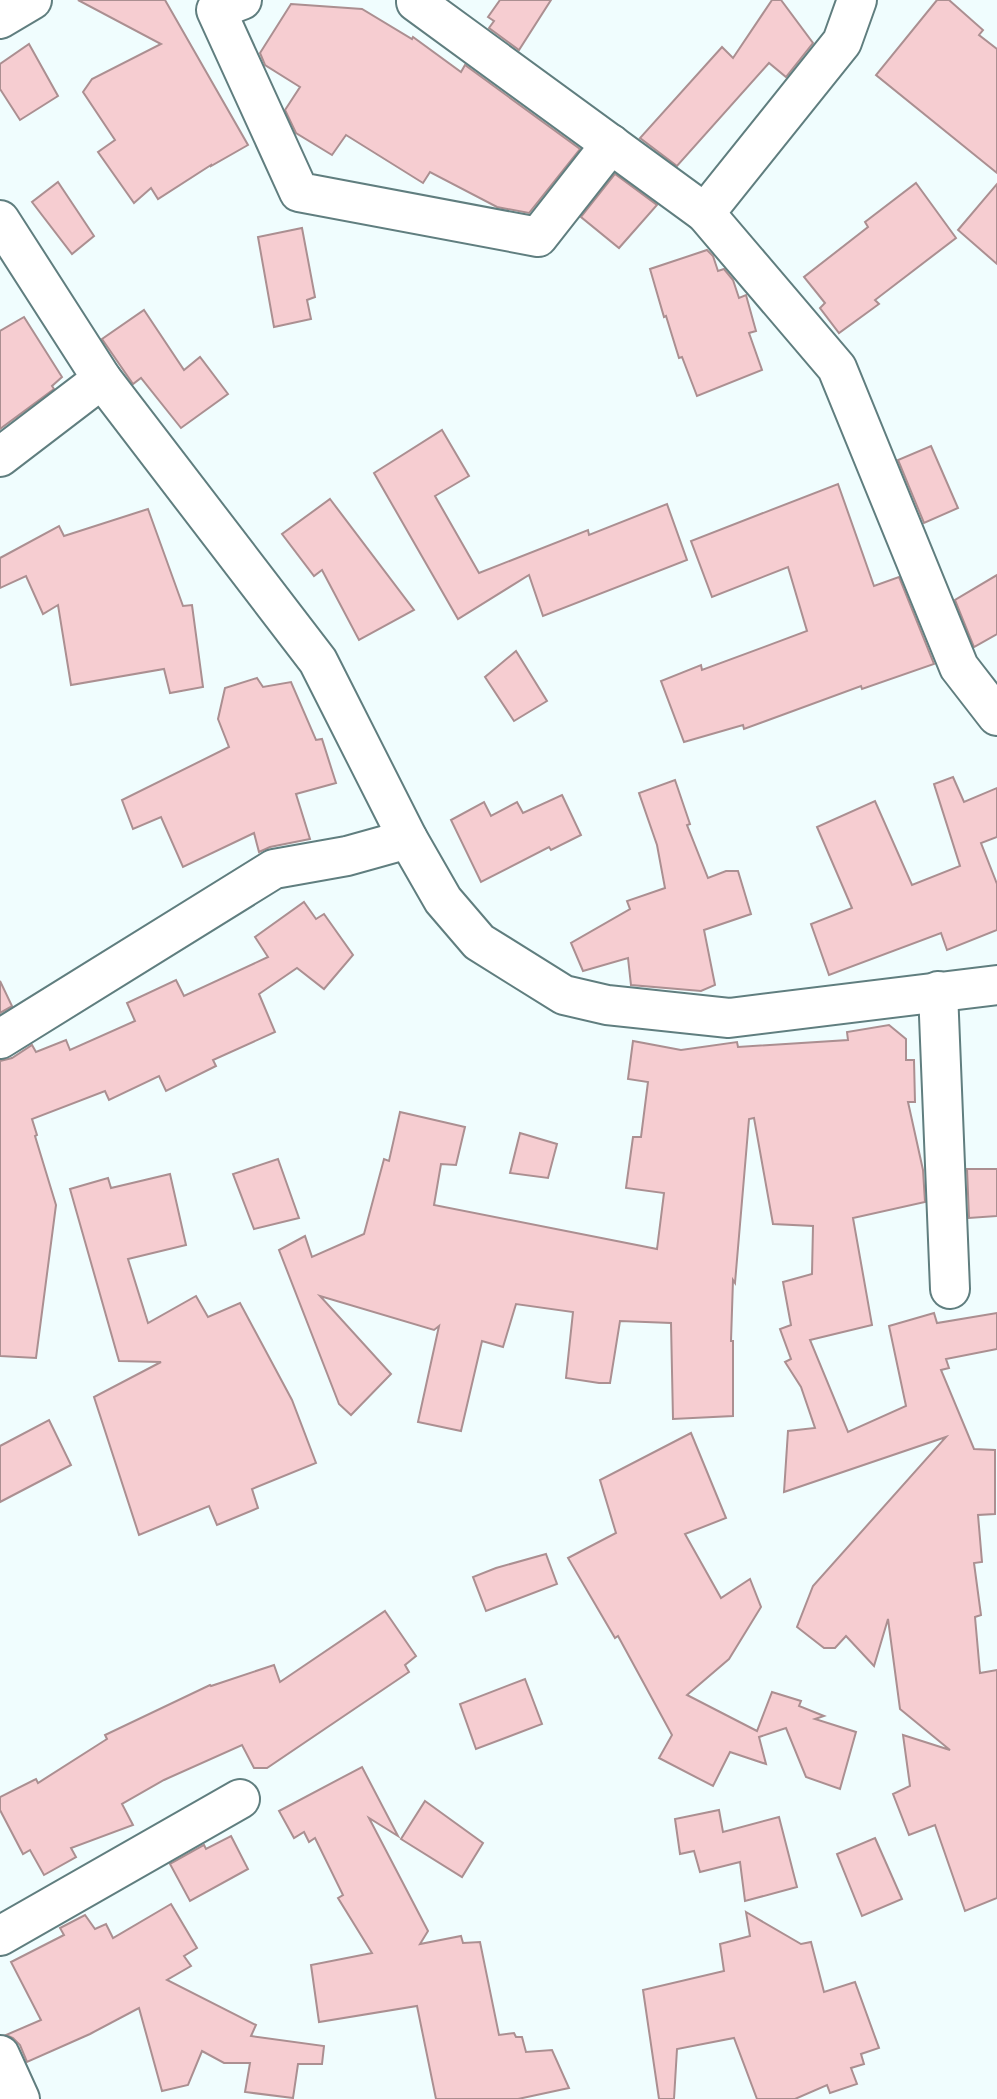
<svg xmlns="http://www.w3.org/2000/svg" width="997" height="2099" font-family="'DM Sans',sans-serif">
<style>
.building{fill:#f6cdd1;stroke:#ab8f91;stroke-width:2}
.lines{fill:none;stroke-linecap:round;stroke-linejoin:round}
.minor-casing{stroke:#607e7f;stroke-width:42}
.minor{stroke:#fff;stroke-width:38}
</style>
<rect width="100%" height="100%" fill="#f0fdfe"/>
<!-- building -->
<g class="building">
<polygon points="78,0 165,0 248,145 211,166 211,165 158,199 151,188 134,203 98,152 115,140 83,92 92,79 161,44"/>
<polygon points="500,0 551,0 519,50 489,28 494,21 488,17"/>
<polygon points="772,0 781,0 813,43 786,77 769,63 677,166 640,138 722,47 733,58"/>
<polygon points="937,0 949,0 983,30 979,35 997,49 997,173 876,75"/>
<polygon points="291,4 362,9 412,39 413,37 461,72 465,65 580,149 529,213 497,207 430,172 423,183 346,135 332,155 296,133 285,110 300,87 265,65 260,53"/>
<polygon points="29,44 58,96 20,120 0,89 0,64"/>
<polygon points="615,174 657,205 619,248 581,217"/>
<polygon points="58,182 94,236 72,254 32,202"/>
<polygon points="916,183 956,238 875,300 879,304 839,333 820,308 825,303 804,277 868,227 865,222"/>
<polygon points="997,184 997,264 958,230"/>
<polygon points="302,228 315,297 307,300 311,319 274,327 258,237"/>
<polygon points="707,250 713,256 718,271 724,269 733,280 739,298 746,295 756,331 749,333 762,370 697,396 682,357 679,358 666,316 664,317 650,269"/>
<polygon points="144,310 184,370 200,357 228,394 181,428 141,378 133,384 102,339"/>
<polygon points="24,317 62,377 52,386 54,389 0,429 0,331"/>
<polygon points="442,430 469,476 435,496 479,573 588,530 589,535 667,504 687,560 543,616 529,575 458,619 374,473"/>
<polygon points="931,446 958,508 924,523 898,460"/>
<polygon points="838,484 874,586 899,577 934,664 862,689 861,686 744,729 743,725 684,742 661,681 701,665 702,670 807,631 788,567 712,597 691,541"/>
<polygon points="330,499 414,610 359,640 322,570 314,576 282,534"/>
<polygon points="148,509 183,606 192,605 203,687 170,693 164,669 71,685 58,605 43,614 26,576 0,588 0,558 59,526 64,536"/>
<polygon points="997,575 997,634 974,647 955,600"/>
<polygon points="516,651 547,701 514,721 485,677"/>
<polygon points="257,678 263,687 291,682 316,740 322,739 336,783 296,794 310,839 270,847 259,852 254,833 183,867 161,817 133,829 122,800 229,747 218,719 225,688"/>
<polygon points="953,777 964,802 997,788 997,837 981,843 997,884 997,930 947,950 941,933 829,975 811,924 852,908 817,827 875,801 912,885 960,866 934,784"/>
<polygon points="675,780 690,824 687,825 708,878 726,871 738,871 751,914 704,930 715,985 701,991 631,985 628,958 583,971 571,943 630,909 627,901 665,888 657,845 639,793"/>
<polygon points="562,795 581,835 551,850 549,847 481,882 451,820 484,802 491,816 517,802 523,813"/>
<polygon points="304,902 316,919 324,914 353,955 324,989 297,968 259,994 275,1032 213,1060 216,1066 166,1091 159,1076 109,1100 105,1091 32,1119 37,1135 35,1136 56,1205 36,1358 0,1356 0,1061 12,1058 32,1045 36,1052 66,1040 70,1050 135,1021 127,1003 176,980 184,996 268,957 255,937"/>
<polygon points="0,981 12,1006 0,1013"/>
<polygon points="889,1025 906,1039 906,1060 914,1060 915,1102 908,1102 923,1170 925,1202 853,1218 872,1325 810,1340 848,1432 906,1406 889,1326 934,1313 937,1323 997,1313 997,1349 946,1359 949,1368 941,1370 974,1449 995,1450 995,1514 978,1515 982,1562 974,1563 981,1615 975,1617 980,1673 997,1670 997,1898 965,1911 935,1825 909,1835 893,1794 910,1786 903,1735 950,1750 900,1709 888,1619 874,1666 846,1636 835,1648 824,1648 797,1627 813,1586 946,1437 784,1492 788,1431 815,1428 801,1387 785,1362 791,1359 780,1329 791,1325 783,1282 812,1274 813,1226 773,1224 754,1118 749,1119 735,1283 733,1280 731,1341 733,1341 733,1416 673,1419 671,1323 620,1321 610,1383 599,1383 566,1378 573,1312 516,1304 503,1347 482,1341 461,1431 418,1422 439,1326 434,1330 320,1296 391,1374 351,1415 339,1404 279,1250 305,1236 312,1257 364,1234 384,1159 389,1161 400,1112 465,1127 456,1165 441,1164 434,1205 657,1249 664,1193 626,1188 633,1137 641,1137 648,1082 628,1079 633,1041 681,1050 737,1042 738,1047 848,1040 847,1032"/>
<polygon points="520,1133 557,1144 548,1178 510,1173"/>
<polygon points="278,1159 299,1218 254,1229 233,1174"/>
<polygon points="967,1169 997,1169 997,1216 969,1218"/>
<polygon points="170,1174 186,1245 128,1259 148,1323 196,1296 208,1317 240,1303 292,1400 316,1463 252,1489 258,1508 217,1525 209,1506 139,1535 94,1397 161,1362 119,1361 70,1189 108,1178 111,1188"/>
<polygon points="49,1420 71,1465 0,1502 0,1446"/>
<polygon points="691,1433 726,1518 685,1534 721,1598 750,1579 761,1607 729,1659 687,1695 757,1731 772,1692 801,1701 799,1706 824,1716 815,1719 856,1732 840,1789 806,1777 786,1728 759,1737 766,1764 730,1752 713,1786 659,1758 672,1735 618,1636 615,1638 568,1558 616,1533 600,1480"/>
<polygon points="546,1554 557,1584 486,1611 473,1577 496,1568"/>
<polygon points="385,1611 416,1656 405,1665 409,1672 267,1768 254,1768 242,1745 164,1780 122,1804 133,1825 71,1848 76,1857 44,1875 30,1850 23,1854 0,1810 0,1797 36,1779 38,1783 107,1739 105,1735 210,1685 211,1686 274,1665 280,1682"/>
<polygon points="525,1679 542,1724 476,1749 460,1704"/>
<polygon points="362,1767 398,1836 369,1818 428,1931 420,1944 461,1936 463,1943 480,1942 499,2035 514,2033 516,2037 522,2037 526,2052 552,2050 569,2088 518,2099 436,2099 417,2006 319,2022 311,1965 372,1953 338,1898 343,1895 315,1838 309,1842 304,1832 294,1838 279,1811"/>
<polygon points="425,1801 483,1843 462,1877 401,1839"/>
<polygon points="719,1810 723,1832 779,1817 797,1887 745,1901 740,1862 700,1872 694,1851 680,1854 675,1819"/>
<polygon points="231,1836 248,1869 190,1901 170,1864 204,1845 206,1849"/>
<polygon points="875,1838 902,1899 862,1916 837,1854"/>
<polygon points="171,1904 197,1948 184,1956 191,1966 167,1980 256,2025 251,2036 324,2046 322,2064 298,2064 293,2098 245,2092 250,2063 224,2063 202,2051 188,2085 162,2091 139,2008 90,2034 27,2062 20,2045 13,2038 6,2035 41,2020 11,1962 64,1935 60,1928 85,1915 95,1929 106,1924 113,1938"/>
<polygon points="746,1912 801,1944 811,1942 824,1992 855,1982 879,2048 861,2054 864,2064 851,2068 857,2084 830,2093 827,2085 795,2099 757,2099 734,2038 677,2049 674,2099 659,2099 643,1990 724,1971 720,1944 750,1936"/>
</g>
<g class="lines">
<!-- minor casing -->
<g class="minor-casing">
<g id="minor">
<polyline points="242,0 216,10 299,192 538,237 611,144"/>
<polyline points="417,0 416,2 705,213"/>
<polyline points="857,0 842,42 705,213 837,368 959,667 997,716"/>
<polyline points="0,19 32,0"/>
<polyline points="0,220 102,379 318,661 408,839 443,900 479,942 564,995 607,1005 729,1018 997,985"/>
<polyline points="0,457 102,379"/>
<polyline points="938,991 950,1289"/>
<polyline points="0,1039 274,869 347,856 408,839"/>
<polyline points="0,1936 240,1799"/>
<polyline points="0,2055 20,2099"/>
</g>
</g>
<!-- minor -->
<use href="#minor" class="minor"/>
</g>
</svg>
